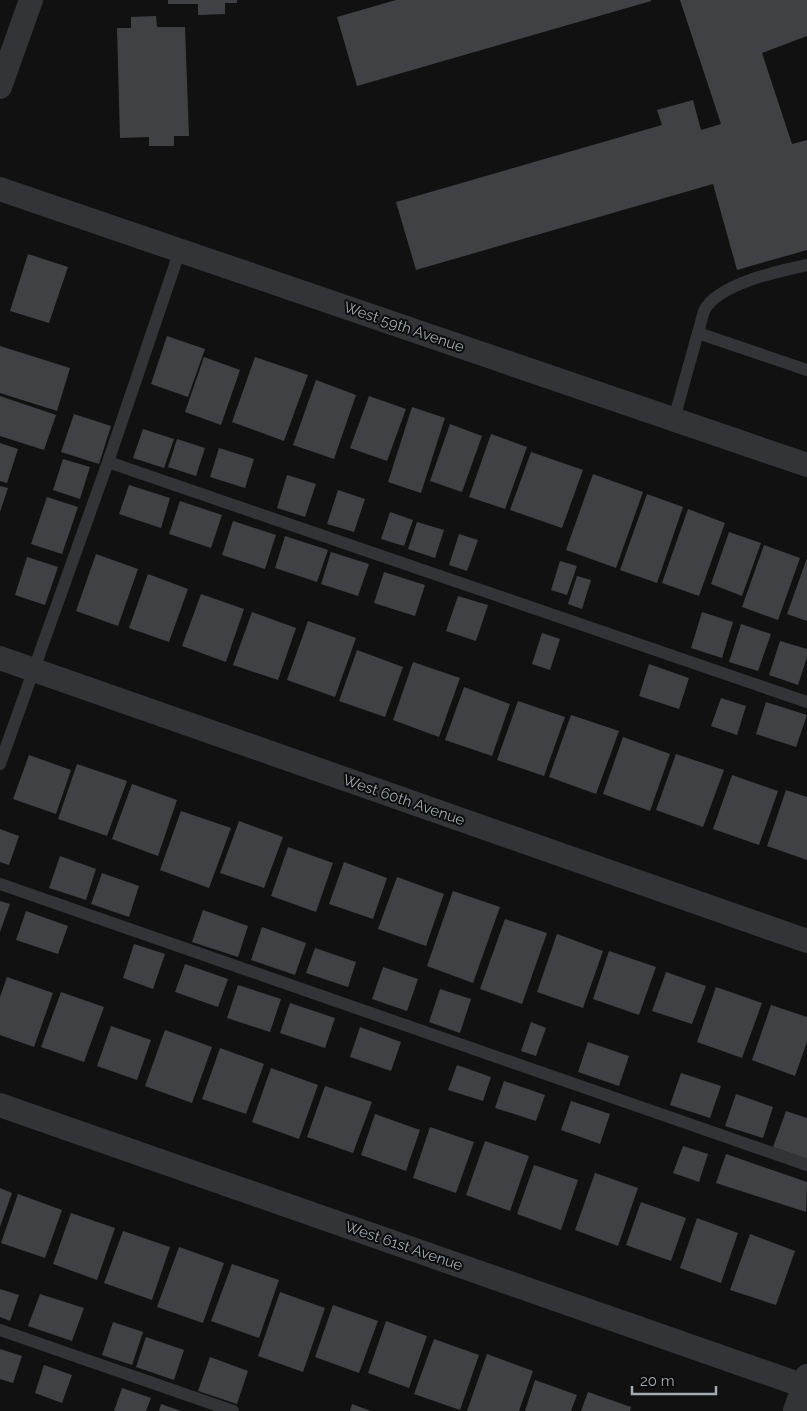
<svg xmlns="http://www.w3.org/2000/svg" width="807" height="1411" font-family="Raleway,sans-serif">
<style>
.building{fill:#404145}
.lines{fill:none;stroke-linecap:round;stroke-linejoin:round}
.service{stroke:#323437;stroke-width:12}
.minor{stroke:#323437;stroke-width:24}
.labels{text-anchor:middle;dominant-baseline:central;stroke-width:4;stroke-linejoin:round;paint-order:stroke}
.street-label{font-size:15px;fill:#a2aab3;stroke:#0c0c0d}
</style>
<rect width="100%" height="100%" fill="#111112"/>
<!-- building -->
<g class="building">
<polygon points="168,0 237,0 237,3 225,3 225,14 198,15 198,4 168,4"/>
<polygon points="396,0 651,0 651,1 357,86 337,17"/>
<polygon points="680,0 807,0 807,36 762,53 792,144 807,140 807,250 737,270 713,184 416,270 396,202 662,125 657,110 693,100 701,130 721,124"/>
<polygon points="156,16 157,27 185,27 189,136 174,136 174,146 149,146 149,137 120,138 117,28 131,28 131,17"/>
<polygon points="28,254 68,267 49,323 10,311"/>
<polygon points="167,336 205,349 188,397 151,384"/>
<polygon points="0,346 70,368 57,411 0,393"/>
<polygon points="204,357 240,370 221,425 185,412"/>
<polygon points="255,357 308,375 284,441 232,422"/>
<polygon points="316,380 356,395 334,459 293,445"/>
<polygon points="0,396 56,415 44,450 0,436"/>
<polygon points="369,396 406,409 387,461 350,448"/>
<polygon points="412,407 445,418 421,493 388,482"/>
<polygon points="74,414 111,426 99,464 61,452"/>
<polygon points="450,424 482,436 462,492 430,481"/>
<polygon points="143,429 174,439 164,468 133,458"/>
<polygon points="491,434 527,447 505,509 469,497"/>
<polygon points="177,439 205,448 196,476 168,467"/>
<polygon points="0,443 18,449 7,483 0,481"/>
<polygon points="219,448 254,459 245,488 210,477"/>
<polygon points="531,452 583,470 562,528 510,510"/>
<polygon points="63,459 90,467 80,499 53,490"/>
<polygon points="593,474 643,492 616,568 566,550"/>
<polygon points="287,475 316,484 305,517 277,508"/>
<polygon points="129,485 170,498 161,528 119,514"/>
<polygon points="0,486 8,488 0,512"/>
<polygon points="338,490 365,499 354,532 327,524"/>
<polygon points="647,494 683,507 657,583 620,570"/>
<polygon points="47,497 78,507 62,554 31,544"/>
<polygon points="180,501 222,515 211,548 169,534"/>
<polygon points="688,509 725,523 699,596 662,583"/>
<polygon points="390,512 413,520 404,546 381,539"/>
<polygon points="233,521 276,535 265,569 222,555"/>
<polygon points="417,522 444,530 435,558 408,549"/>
<polygon points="729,532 761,543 742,596 711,584"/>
<polygon points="459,534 478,540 467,571 449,565"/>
<polygon points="285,536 328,550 317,582 275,568"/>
<polygon points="764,545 800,558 778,620 742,607"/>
<polygon points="331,552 369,564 358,596 321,584"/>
<polygon points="96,554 138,569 118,626 76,611"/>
<polygon points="27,557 58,567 45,605 15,595"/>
<polygon points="807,558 807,621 787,614"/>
<polygon points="560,561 577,566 567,595 551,590"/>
<polygon points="384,572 425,585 415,616 374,603"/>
<polygon points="148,574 188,589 169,642 129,628"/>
<polygon points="577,576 591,580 582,609 568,604"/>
<polygon points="201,594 244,609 226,662 182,646"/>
<polygon points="458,596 488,605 476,641 446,631"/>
<polygon points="252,612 296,628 278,680 233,665"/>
<polygon points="702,612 733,622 722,658 691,648"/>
<polygon points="308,621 356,638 335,697 287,680"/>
<polygon points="741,624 771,634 758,671 729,662"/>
<polygon points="542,633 560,639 550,670 532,664"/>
<polygon points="780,641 807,649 807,657 798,685 769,675"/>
<polygon points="357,650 403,667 385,717 339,701"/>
<polygon points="413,662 460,678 439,737 393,720"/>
<polygon points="649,664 689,678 679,709 639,696"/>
<polygon points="464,687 510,704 492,756 445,740"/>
<polygon points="721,698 746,706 737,735 711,726"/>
<polygon points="518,701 565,717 544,776 497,760"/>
<polygon points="766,702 807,715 796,747 756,734"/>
<polygon points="571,715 619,731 596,794 549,777"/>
<polygon points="623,737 670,754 650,811 603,794"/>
<polygon points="676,754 724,770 703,827 656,810"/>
<polygon points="29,755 71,770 56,814 13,799"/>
<polygon points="77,764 127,781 107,836 58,819"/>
<polygon points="732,775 778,791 759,845 713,829"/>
<polygon points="132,784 177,800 158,856 112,839"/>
<polygon points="786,790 807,797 807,860 767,846"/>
<polygon points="181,811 231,828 209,888 160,870"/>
<polygon points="239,821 283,837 264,888 220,873"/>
<polygon points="0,829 19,836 9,865 0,862"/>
<polygon points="288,847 333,863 316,912 271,896"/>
<polygon points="60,856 96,869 86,900 49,888"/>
<polygon points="344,862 387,878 373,919 329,904"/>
<polygon points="102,873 139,886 129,917 91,904"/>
<polygon points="397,877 444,894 426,946 378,929"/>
<polygon points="453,891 500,907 473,983 427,966"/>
<polygon points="0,901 10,904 0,932"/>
<polygon points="203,910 248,926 238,957 192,942"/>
<polygon points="26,911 68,926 58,954 16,940"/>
<polygon points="505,919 547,933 522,1004 480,989"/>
<polygon points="262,927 306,943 295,975 251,960"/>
<polygon points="557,934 603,951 583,1008 537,992"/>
<polygon points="134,944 165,954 153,989 123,978"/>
<polygon points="315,948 356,962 348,987 306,973"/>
<polygon points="609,951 656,967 639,1015 593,999"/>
<polygon points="185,964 228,979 218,1007 175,992"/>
<polygon points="383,967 418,979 407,1011 372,999"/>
<polygon points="666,972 706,986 692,1024 652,1011"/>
<polygon points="7,977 53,993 34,1047 0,1035 0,997"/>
<polygon points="238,985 281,999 270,1032 227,1018"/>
<polygon points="716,987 762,1003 742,1058 697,1042"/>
<polygon points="440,989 471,999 460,1033 429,1022"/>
<polygon points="61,992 104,1007 84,1062 41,1047"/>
<polygon points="290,1003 335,1018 325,1048 280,1033"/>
<polygon points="771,1005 807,1017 807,1042 795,1076 752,1060"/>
<polygon points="531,1022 546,1028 536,1056 521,1051"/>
<polygon points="111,1026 151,1040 137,1080 97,1066"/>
<polygon points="360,1027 401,1042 391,1071 350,1057"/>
<polygon points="165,1030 212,1047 192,1103 145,1086"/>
<polygon points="588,1042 629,1056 619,1086 578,1072"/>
<polygon points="220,1048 264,1064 246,1114 202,1099"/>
<polygon points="457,1065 491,1077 483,1101 448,1090"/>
<polygon points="271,1068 318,1085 299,1139 252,1122"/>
<polygon points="681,1073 721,1086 710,1118 670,1105"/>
<polygon points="504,1081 545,1095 536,1121 495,1108"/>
<polygon points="325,1086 372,1102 353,1153 307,1137"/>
<polygon points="736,1094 773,1107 763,1138 725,1126"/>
<polygon points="571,1101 610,1114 600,1144 561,1130"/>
<polygon points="786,1111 807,1118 807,1159 773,1147"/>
<polygon points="375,1114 420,1130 406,1171 361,1155"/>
<polygon points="430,1127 474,1142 456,1193 413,1178"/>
<polygon points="485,1141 529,1156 510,1211 466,1195"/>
<polygon points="683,1146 708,1154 699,1182 673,1173"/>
<polygon points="726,1154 807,1182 806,1212 716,1183"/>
<polygon points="534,1165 578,1180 561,1230 517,1214"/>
<polygon points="595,1173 638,1188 618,1246 575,1230"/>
<polygon points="0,1188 12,1193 0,1227"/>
<polygon points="18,1194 62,1210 45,1258 1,1243"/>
<polygon points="641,1202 686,1218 671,1261 626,1245"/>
<polygon points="71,1213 115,1228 97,1280 53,1264"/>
<polygon points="697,1218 738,1233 721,1283 680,1268"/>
<polygon points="123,1231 170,1247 152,1300 104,1283"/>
<polygon points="750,1234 795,1251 776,1305 730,1290"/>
<polygon points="179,1247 224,1263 203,1323 157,1307"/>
<polygon points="232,1264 279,1280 259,1338 211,1321"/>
<polygon points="0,1289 19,1295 10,1321 0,1317"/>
<polygon points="280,1292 325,1308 303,1372 258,1356"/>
<polygon points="40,1294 84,1308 72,1341 28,1326"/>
<polygon points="333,1305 378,1321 359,1373 315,1357"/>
<polygon points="386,1321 427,1336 409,1388 368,1373"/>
<polygon points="113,1322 143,1332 132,1365 102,1355"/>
<polygon points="146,1337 184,1350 174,1380 136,1367"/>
<polygon points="434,1339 479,1355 460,1410 414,1394"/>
<polygon points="0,1349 22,1356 13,1383 0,1379"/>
<polygon points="487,1354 533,1371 519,1411 467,1411"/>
<polygon points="210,1357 248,1371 237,1404 198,1391"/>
<polygon points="44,1365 72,1375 62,1403 35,1393"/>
<polygon points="535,1380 577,1395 571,1411 525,1411"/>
<polygon points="122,1388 151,1398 146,1411 114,1411"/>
<polygon points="588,1392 631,1407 630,1411 581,1411"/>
<polygon points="161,1404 181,1411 159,1411"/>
<polygon points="352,1404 371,1411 350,1411"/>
</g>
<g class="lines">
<!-- service -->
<g class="service">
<polyline points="698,333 807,370"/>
<path d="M674 419 704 311C717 284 779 271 807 265"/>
<polyline points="108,462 807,702"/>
<polyline points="0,764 108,462 180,250"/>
<polyline points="0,884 807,1165"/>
<polyline points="0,1330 233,1411"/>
</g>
<!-- minor -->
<g class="minor">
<polyline points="0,87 31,0"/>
<polyline points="0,189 807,465"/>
<polyline points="0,658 807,941"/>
<polyline points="0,1105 807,1387"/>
<polyline points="795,1411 807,1376"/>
</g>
</g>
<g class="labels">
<!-- street labels -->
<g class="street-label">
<text transform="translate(404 327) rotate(19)">West 59th Avenue</text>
<text transform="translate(404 800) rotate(19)">West 60th Avenue</text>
<text transform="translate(404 1246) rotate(19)">West 61st Avenue</text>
</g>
</g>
<!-- scale -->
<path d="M632 1386v8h84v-8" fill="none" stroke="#a2aab3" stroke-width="2.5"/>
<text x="640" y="1386" font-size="15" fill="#a2aab3" stroke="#0c0c0d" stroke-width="4" paint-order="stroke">20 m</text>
</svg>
